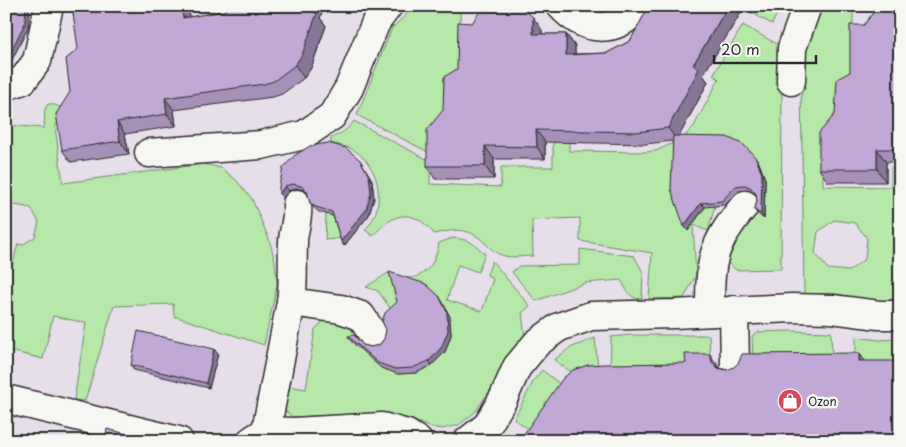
<svg xmlns="http://www.w3.org/2000/svg" width="906" height="447" font-family="'Playpen Sans',sans-serif">
<style>
.green{fill:#b5e8a9;stroke:#708a6a;fill-rule:evenodd}
.lines{fill:none;stroke-linecap:round;stroke-linejoin:round}
.minor-casing{stroke:#2b2b2b;stroke-width:31}
.minor{stroke:#f6f6f2;stroke-width:28}
.wall{fill:#a690b8;stroke:#2b2b2b}
.shaded-wall{fill:#877696;stroke:#2b2b2b}
.building{fill:#c1a8d6;stroke:#2b2b2b}
.labels{text-anchor:middle;dominant-baseline:central;stroke-width:5;stroke-linejoin:round;paint-order:stroke}
.poi-label{font-size:12px;fill:#2b2b2b;stroke:#f6f6f2;text-anchor:start}
</style>
<rect width="100%" height="100%" fill="#e6dfea"/>
<filter id="ink" filterUnits="userSpaceOnUse"><feTurbulence type="fractalNoise" baseFrequency=".02" numOctaves="2"/><feDisplacementMap in="SourceGraphic" scale="10" xChannelSelector="R" yChannelSelector="G"/><feConvolveMatrix kernelMatrix="1 2 1 2 8 2 1 2 1" color-interpolation-filters="sRGB"/></filter>
<g filter="url(#ink)">
<!-- green -->
<g class="green">
<polygon points="427,6 460,6 461,78 447,120 430,153 357,115 392,28 411,10"/>
<polygon points="753,6 781,6 772,24 750,12"/>
<path d="M820 6H853V81L840 123 823 143V186L891 187V167H900V280L895 298C879 305 852 296 836 294 825 293 815 294 804 294L801 81 805 48ZM834 220 855 223 867 238 865 259 849 271 828 269 815 253 818 232Z"/>
<path d="M743 25 784 48 782 80 781 269 736 270 727 262 741 233 757 213 765 197V179L708 203 715 206 708 231 693 225 696 275 684 298 649 299 652 253 580 241V218L532 220 533 256C524 256 513 258 505 256 496 254 491 249 485 243 469 227 456 229 434 234 414 208 394 211 373 236L365 230C368 226 372 222 374 217 385 192 375 160 350 148 344 146 337 145 331 143V138C341 134 347 130 354 121L430 161V184L501 187V167H553V142L569 141V151L646 152 656 151 673 143 685 136 694 126 719 79 713 75Z"/>
<polygon points="48,104 52,104 65,109 55,127 63,183 204,164 221,168 236,180 252,199 269,239 275,261 277,285 264,345 174,316 173,304 114,306 85,401 74,400 86,323 53,316 43,359 6,350 6,288 18,244 22,245 35,237 39,222 31,208 15,205 6,210 6,125 44,128 45,109"/>
<polygon points="334,213 342,238 325,240 326,214"/>
<path d="M452 238C469 239 474 243 485 254L478 272 458 265 447 300 482 311 493 279 487 275 492 261 530 306 522 313 525 337 507 359 489 392 474 413 459 425 442 429 427 426 410 419 382 413 293 417 279 406 288 386 306 389 315 329 324 321 338 319 354 325 368 356 398 374 416 373 432 365 445 352 400 309 393 312 378 291 366 287 388 273C393 274 398 277 403 278 425 280 436 262 439 243Z"/>
<path d="M580 249 634 256 643 272 642 299C629 299 627 290 621 280L585 283 536 301 512 272 519 266 580 265Z"/>
<polygon points="792,331 831,332 832,361 753,361 752,336 758,332"/>
<polygon points="631,335 709,335 710,358 687,368 610,372 611,337"/>
<polygon points="856,337 879,340 900,339 900,370 871,362 856,361"/>
<polygon points="595,338 598,369 577,376 554,360 570,348"/>
<polygon points="542,370 565,388 533,432 514,419 534,380"/>
</g>
<g class="lines">
<!-- minor casing -->
<g class="minor-casing">
<g id="minor">
<path d="M561 6C585 32 616 35 639 6"/>
<polyline points="791,81 792,48 807,6"/>
<polyline points="6,86 23,80 37,61 49,6"/>
<polyline points="149,153 261,145 304,135 332,116 349,88 376,22 388,6"/>
<polyline points="291,302 341,309 361,316 374,336"/>
<polyline points="734,310 735,367"/>
<path d="M710 312C710 261 711 245 745 205"/>
<polyline points="6,399 179,441"/>
<polyline points="266,431 294,432 382,427 407,434 418,441"/>
<path d="M251 441 266 431 291 302C294 282 292 263 293 243 293 230 299 218 297 204"/>
<polyline points="468,441 487,426 503,399 517,367 537,343 559,327 591,316 674,314 792,308 832,309 879,315 900,315"/>
</g>
</g>
<!-- minor -->
<use href="#minor" class="minor"/>
</g>
<!-- wall -->
<g class="wall">
<polygon points="230,6 325,6 320,18 326,26 311,68 304,78 282,94 273,97 174,110 176,126 125,134 129,154 71,162 62,150 189,11 190,17 224,11"/>
<polygon points="649,6 745,6 703,75 708,82 679,136 756,158 759,163 765,179 764,219 758,214 754,210 757,202 756,195 754,193 748,190 739,191 725,205 705,207 688,231 672,141 645,144 545,142 545,159 494,159 494,179 435,179 427,166 542,30 542,34 566,34 575,46 575,54 607,53 630,41"/>
<polygon points="900,9 900,162 886,162 886,182 828,182 819,169 835,114 850,72 864,25"/>
<polygon points="310,146 360,160 372,180 374,198 369,215 344,246 341,241 333,216 319,212 313,207 310,203 307,193 304,190 296,188 289,191 283,198 279,194"/>
<polygon points="439,296 442,301 450,317 451,335 445,352 432,365 416,373 398,374 381,368 351,341 348,336 363,345 371,347 379,345 384,339"/>
<polygon points="859,353 865,361 900,441 519,441 720,368 727,370"/>
<polygon points="218,354 209,388 134,370 131,365"/>
</g>
<!-- shaded-wall -->
<g class="shaded-wall">
<polygon points="26,6 28,6 30,11 28,28 10,64 7,59"/>
<polygon points="181,6 186,6 189,11 192,31 183,18"/>
<polygon points="311,6 325,6 320,18 326,26 311,68 304,78 295,65 309,11"/>
<polygon points="728,6 745,6 703,75 708,82 677,140 668,128 693,65"/>
<polygon points="533,17 542,30 542,46 533,34"/>
<polygon points="566,34 575,46 575,67 566,55"/>
<polygon points="165,98 174,110 176,126 167,114"/>
<polygon points="117,122 125,134 129,154 120,141"/>
<polygon points="536,130 545,142 545,159 537,147"/>
<polygon points="485,146 494,159 494,179 485,166"/>
<polygon points="877,149 886,162 886,182 877,169"/>
<polygon points="756,158 759,163 765,179 764,219 761,214"/>
<polygon points="360,160 372,180 374,198 369,215 344,246 341,241"/>
<polygon points="285,186 289,191 283,198 279,194"/>
<polygon points="701,203 705,207 688,231 684,226"/>
<polygon points="439,296 442,301 450,317 451,335 445,352 432,365 429,361"/>
<polygon points="214,349 218,354 209,388 206,383"/>
<polygon points="859,353 868,365 859,361"/>
<polygon points="710,354 719,367 721,375 712,362"/>
</g>
<!-- building -->
<g class="building">
<polygon points="6,6 26,6 25,23 7,59 6,58"/>
<polygon points="72,6 181,6 183,18 224,11 230,6 311,6 309,11 317,13 302,55 295,65 274,81 264,84 165,98 167,114 117,122 120,141 62,150 56,114 70,92 66,59 78,49"/>
<polygon points="649,6 728,6 693,65 699,69 668,128 637,132 536,130 537,147 485,146 485,166 427,166 427,130 443,110 444,77 457,69 458,22 472,23 483,7 521,7 533,17 533,34 566,34 566,55 607,53 630,41"/>
<polygon points="900,9 900,149 877,149 877,169 819,169 819,133 835,114 837,79 850,72 850,25 864,25 875,10"/>
<polygon points="673,136 727,137 744,145 756,158 762,174 761,214 754,210 757,202 756,194 751,188 745,185 736,186 722,201 701,203 684,226 671,189"/>
<polygon points="328,143 346,148 360,160 369,175 371,193 366,210 341,241 332,212 316,207 310,203 307,191 301,186 293,184 285,186 279,194 279,186 283,168 295,155 310,146"/>
<polygon points="389,272 426,284 439,296 447,312 448,331 441,348 429,361 412,368 395,369 378,363 348,336 354,335 363,345 371,347 379,345 384,339 386,330 382,321 385,313 397,302"/>
<polygon points="138,331 214,349 206,383 131,365"/>
<polygon points="859,353 859,361 900,361 900,441 893,441 892,439 667,440 667,441 519,441 563,378 573,370 588,365 604,364 686,363 685,354 710,354 712,362 718,368 727,370 734,367 739,362 742,354"/>
<polygon points="107,429 156,441 104,441"/>
<polygon points="6,436 28,441 6,441"/>
</g>
</g>
<!-- icons -->
<defs>
<g id="shop-disc" transform="scale(1.25)"><circle r="9.5" fill="#d1495b" stroke="#f6f6f2"/><path d="M-5-2.5h2.3a2.7 3.5 0 0 1 5.4 0H5L5.5 6h-11ZM-1.5-2.5h3a1.5 2.3 0 0 0-3 0Z" fill="#fff"/></g>
</defs>
<g fill-rule="evenodd">
<use href="#shop-disc" x="790" y="401"/>
</g>
<g class="labels">
<!-- poi labels -->
<g class="poi-label">
<text x="808" y="401">Ozon</text>
</g>
</g>
<!-- margin -->
<rect width="906" height="447" fill="none" stroke="#f6f6f2" stroke-width="25"/>
<rect x="12" y="12" width="881" height="422" fill="none" stroke="#2b2b2b" stroke-width="2" filter="url(#ink)"/>
<!-- scale -->
<path d="M714 55v8h102v-8" fill="none" stroke="#2b2b2b" stroke-width="2.5"/>
<text x="721" y="55" font-size="15" fill="#2b2b2b" stroke="#f6f6f2" stroke-width="4" paint-order="stroke">20 m</text>
</svg>
